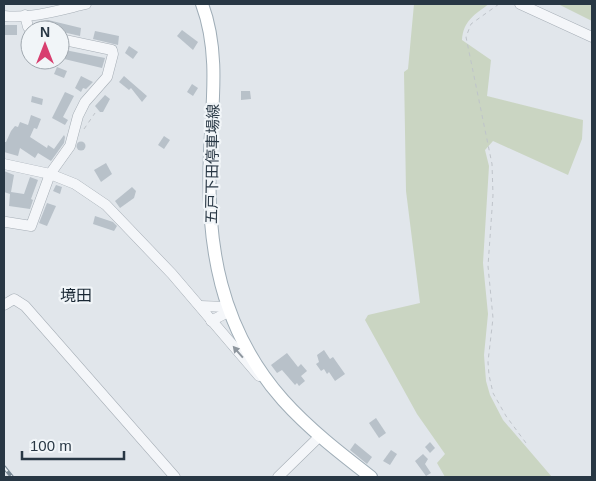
<svg xmlns="http://www.w3.org/2000/svg" width="596" height="481" font-family="Helvetica,'Noto Sans JP',sans-serif">
<style>
.green{fill:#cad5c2}
.building{fill:#b8c1c9}
.lines{fill:none;stroke-linecap:round;stroke-linejoin:round}
.minor-casing{stroke:#a6aeb6;stroke-width:11}
.major-casing{stroke:#9fadb7;stroke-width:14}
.path{stroke:#bfc4ca;stroke-width:1;stroke-dasharray:4 4;stroke-linecap:butt}
.minor{stroke:#f4f6f9;stroke-width:10}
.major{stroke:#fff;stroke-width:12}
.rail-casing{stroke:#798995;stroke-width:4}
.rail{stroke:#f1f5f8;stroke-width:2;stroke-dasharray:5.5;stroke-linecap:butt}
.oneway{fill:#8e969e}
.labels{text-anchor:middle;dominant-baseline:central;stroke-width:4.5;stroke-linejoin:round;paint-order:stroke}
.street-label{font-size:15px;fill:#283744;stroke:#f1f5f8}
.neighbourhood-label{font-size:16px;fill:#1a2834;stroke:#f1f5f8}
</style>
<rect width="100%" height="100%" fill="#e1e6eb"/>
<!-- green -->
<g class="green">
<path d="M414 4H489C475 14 463 21 462 40L491 60 487 96 583 120 582 139 568 175 493 141 485 150 489 166 483 263 488 314 484 355 486 381 490 395 503 420 552 477H445L437 463 445 454 417 414 365 320 368 315 420 303 406 191 404 72 408 69Z"/>
<polygon points="558,4 592,4 592,21"/>
</g>
<!-- building -->
<g class="building">
<polygon points="48,20 81,28 80,36 37,26 38,22"/>
<rect x="4" y="25" width="13" height="10"/>
<polygon points="182,30 198,42 193,50 177,36"/>
<polygon points="95,31 119,36 118,45 93,39"/>
<polygon points="129,46 138,52 133,59 125,53"/>
<polygon points="60,49 105,58 102,68 60,58"/>
<polygon points="57,67 67,71 64,78 54,74"/>
<polygon points="81,76 93,82 86,89 83,88 81,92 75,88"/>
<polygon points="124,76 147,96 142,102 131,88 129,90 119,82"/>
<polygon points="192,84 198,88 193,96 187,92"/>
<polygon points="241,91 250,91 251,99 241,100"/>
<polygon points="65,92 74,96 63,117 68,120 65,125 52,118"/>
<polygon points="105,95 110,99 103,112 100,112 95,106"/>
<polygon points="32,96 43,99 42,105 31,102"/>
<polygon points="31,115 41,119 37,129 34,128 30,137 47,148 48,145 54,149 64,135 65,137 64,143 51,161 38,153 35,158 20,148 18,156 4,152 4,142 6,142 11,131 15,126 18,127 20,122 28,125"/>
<polygon points="164,136 170,140 164,149 158,145"/>
<circle cx="81" cy="146" r="4.5"/>
<polygon points="106,163 112,174 101,182 94,170"/>
<polygon points="4,171 14,175 11,192 24,194 30,177 38,180 31,199 33,200 30,209 9,206 10,194 4,192"/>
<polygon points="56,185 62,187 60,194 53,191"/>
<polygon points="132,187 136,191 134,198 120,208 115,201"/>
<polygon points="47,203 56,206 47,226 39,223"/>
<polygon points="95,216 113,222 117,226 114,231 93,224"/>
<polygon points="324,350 330,359 333,357 345,374 335,381 329,372 327,374 324,369 321,371 316,364 319,362 317,355"/>
<polygon points="287,353 298,367 301,364 307,371 301,376 305,381 299,386 297,383 295,385 282,370 277,373 271,365"/>
<polygon points="376,418 386,433 379,438 369,423"/>
<polygon points="430,442 435,448 430,453 425,447"/>
<polygon points="355,443 372,457 367,464 350,450"/>
<polygon points="391,450 397,454 390,465 383,461"/>
<polygon points="423,454 428,459 425,464 431,473 426,476 415,461"/>
</g>
<g class="lines">
<!-- minor casing -->
<g class="minor-casing">
<g id="minor">
<polyline points="520,4 592,37"/>
<polyline points="25,15 28,27 32,30"/>
<path d="M4 16C31 19 60 10 86 4"/>
<polyline points="4,164 50,174 75,184 106,205 172,274 259,376"/>
<polyline points="6,222 31,226 50,174 70,146 78,116 85,102 107,77 113,54 112,50 60,39"/>
<polyline points="4,305 14,299 25,306 175,477"/>
<polyline points="200,306 227,307"/>
<polyline points="211,321 230,311"/>
<polyline points="278,477 320,436"/>
</g>
</g>
<!-- major casing -->
<g class="major-casing">
<path id="major" d="M202 4C220 52 212 104 210 153 206 245 220 329 283 400 309 429 340 453 371 477"/>
</g>
<!-- path -->
<g class="path">
<polyline points="499,4 471,24 466,37 492,164 493,195 488,266 493,318 488,362 489,375 493,393 506,416 526,443"/>
<polyline points="84,129 95,113"/>
</g>
<!-- minor -->
<use href="#minor" class="minor"/>
<!-- major -->
<use href="#major" class="major"/>
<!-- rail casing -->
<g class="rail-casing">
<polyline id="rail" points="4,467 12,477"/>
</g>
<!-- rail -->
<use href="#rail" class="rail"/>
</g>
<!-- one-way arrows -->
<defs><path id="oneway-solid" d="M-6-.8H1V-3.2L6.5 0L1 3.2V.8H-6Z" transform="scale(1.25)"/></defs>
<use class="oneway" href="#oneway-solid" transform="translate(238 352) rotate(-131)"/>
<g class="labels">
<!-- street labels -->
<g class="street-label">
<text transform="translate(212 164) rotate(-89)">五戸下田停車場線</text>
</g>
<!-- neighbourhood labels -->
<g class="neighbourhood-label">
<text x="76" y="295">境田</text>
</g>
</g>
<!-- border -->
<rect width="596" height="481" fill="none" stroke="#283744" stroke-width="10"/>
<!-- north arrow -->
<g transform="translate(45 45)"><circle r="24" fill="#f1f5f8" stroke="#a1a9b0"/>
<path d="M0-4L9 19L0 12L-9 19Z" fill="#d83e6f"/>
<text y="-8" font-size="14" font-weight="bold" text-anchor="middle" fill="#283744">N</text>
</g>
<!-- scale -->
<path d="M22 451v8h102v-8" fill="none" stroke="#283744" stroke-width="2.5"/>
<text x="30" y="451" font-size="15" fill="#283744" stroke="#f1f5f8" stroke-width="4" paint-order="stroke">100 m</text>
</svg>
